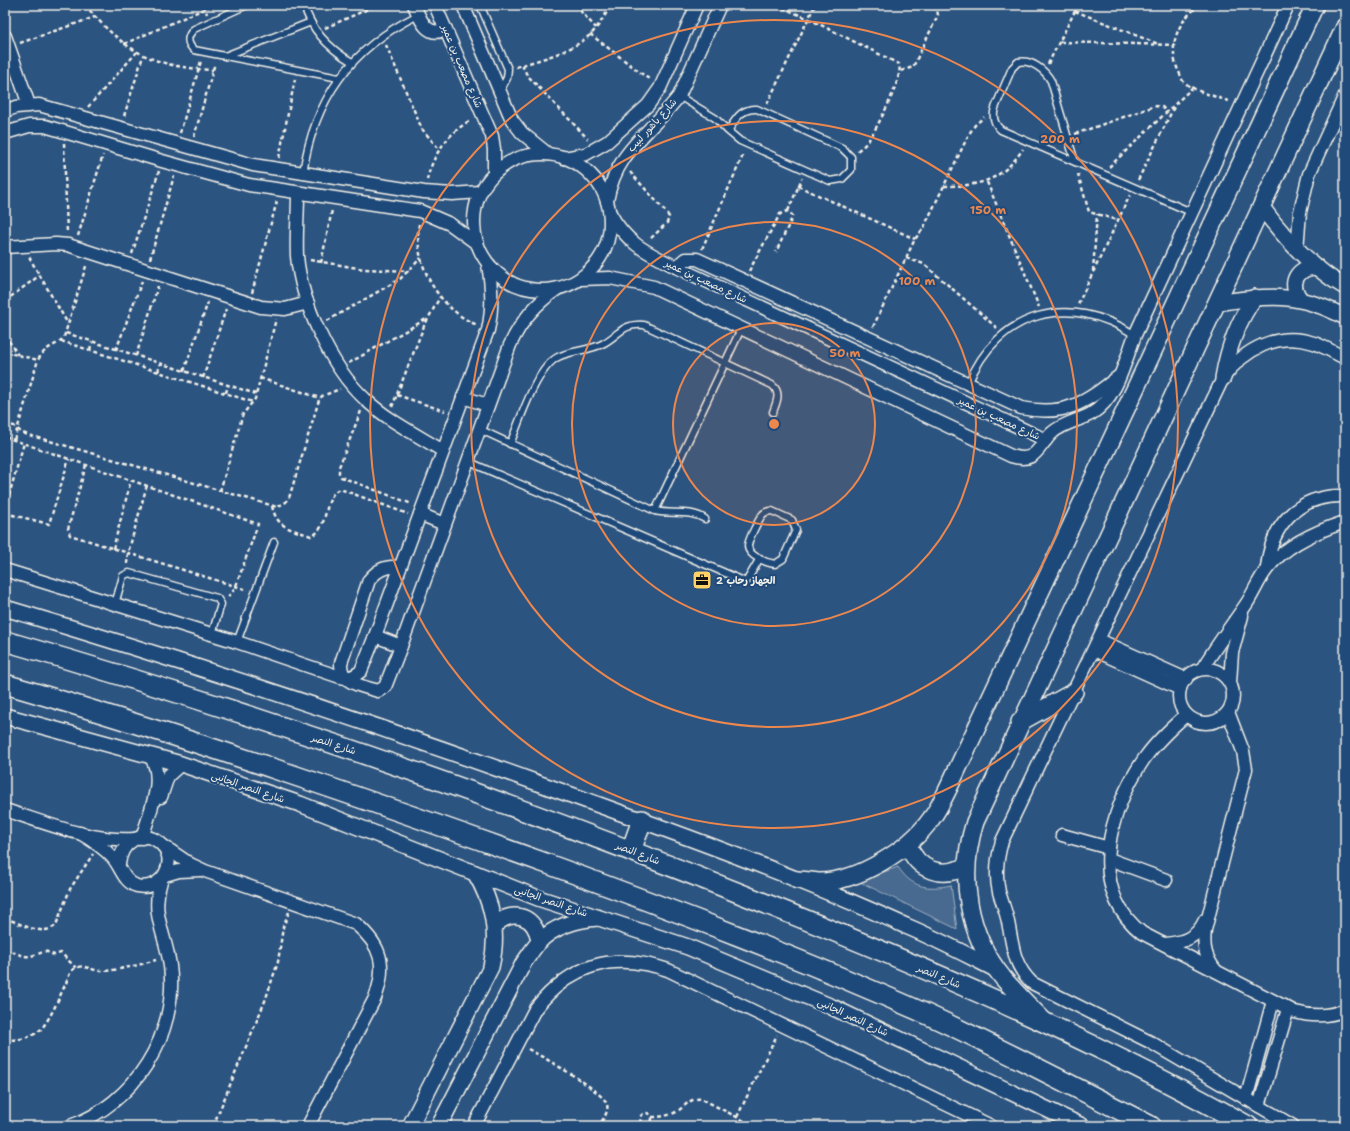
<svg xmlns="http://www.w3.org/2000/svg" width="1350" height="1131" font-family="'Shantell Sans','Playpen Sans Arabic',sans-serif">
<style>
.green{fill:#496b90;stroke:#9eaebc}
.lines{fill:none;stroke-linecap:round;stroke-linejoin:round}
.service-casing{stroke:#f4f1e8;stroke-width:9}
.minor-casing{stroke:#f4f1e8;stroke-width:15}
.tertiary-casing{stroke:#f4f1e8;stroke-width:18}
.secondary-casing{stroke:#f4f1e8;stroke-width:20}
.primary-casing{stroke:#f4f1e8;stroke-width:22}
.path{stroke:#f4f1e8;stroke-width:2.5;stroke-dasharray:4 3;stroke-linecap:butt}
.service{stroke:#1f4a7a;stroke-width:6}
.minor{stroke:#1f4a7a;stroke-width:12}
.tertiary{stroke:#1f4a7a;stroke-width:15}
.secondary{stroke:#1f4a7a;stroke-width:17}
.primary{stroke:#1f4a7a;stroke-width:19}
.ring{fill:none;stroke:#ec874e;stroke-width:2}
.labels{text-anchor:middle;dominant-baseline:central;stroke-width:4;stroke-linejoin:round;paint-order:stroke}
.street-label{font-size:10px;fill:#f4f1e8;stroke:#1f4a7a}
.poi-label{font-size:10px;font-weight:bold;fill:#f4f1e8;stroke:#1f4a7a;text-anchor:start}
.centre{fill:#ec874e;stroke:#1f4a7a;stroke-width:2}
.ring-label{font-size:12px;text-anchor:middle;font-weight:bold;fill:#ec874e;stroke:#1f4a7a;stroke-width:4;stroke-linejoin:round;paint-order:stroke}
</style>
<rect width="100%" height="100%" fill="#2c5481"/>
<filter id="ink" filterUnits="userSpaceOnUse"><feTurbulence type="fractalNoise" baseFrequency=".025" numOctaves="2"/><feDisplacementMap in="SourceGraphic" scale="8" xChannelSelector="R" yChannelSelector="G"/><feConvolveMatrix kernelMatrix="1 2 1 2 8 2 1 2 1" color-interpolation-filters="sRGB"/></filter>
<g filter="url(#ink)">
<!-- green -->
<path class="green" d="M898 867C912 888 927 890 951 885L957 929 858 881Z"/>
<g class="lines">
<!-- service casing -->
<g class="service-casing">
<g id="service">
<path d="M247 5 194 29C187 36 186 43 194 50L339 78"/>
<path d="M304 5C311 30 330 49 352 62"/>
<polyline points="480,5 508,69 507,78 500,91"/>
<polyline points="225,56 311,22"/>
<path d="M679 96 715 118 728 131C736 119 741 108 757 109L842 148 851 157V170L842 179 830 181 740 141 728 131"/>
<path d="M1075 162 1051 81C1045 70 1031 59 1018 62L1012 68 995 108C992 117 994 124 1001 130L1191 212"/>
<path d="M303 173C314 99 351 48 418 15"/>
<path d="M968 384C998 311 1070 292 1135 335"/>
<path d="M479 429 655 511C672 515 689 509 705 519"/>
<path d="M510 444C520 421 536 368 558 357 572 350 590 351 604 343 620 334 623 323 644 325L772 385C782 393 776 403 773 412"/>
<polyline points="467,461 746,582 760,558"/>
<polyline points="655,511 741,329"/>
<path d="M772 511 792 520 796 530 783 559 775 564C767 563 748 556 748 546 748 540 759 519 763 514 765 512 769 511 772 511Z"/>
<polyline points="115,604 123,576 129,573 217,598 221,604 212,634"/>
<polyline points="237,642 274,542"/>
</g>
</g>
<!-- minor casing -->
<g class="minor-casing">
<g id="minor">
<path d="M414 5C420 19 427 39 446 29"/>
<polyline points="435,5 492,136 494,149 494,173"/>
<polyline points="463,5 512,120 522,133 548,154"/>
<polyline points="5,36 29,105"/>
<polyline points="5,111 16,107 39,105 253,165 424,192 452,194 480,192"/>
<polyline points="5,133 29,126 45,126 162,161 249,185 420,211 450,224 476,243"/>
<circle cx="542" cy="222" r="68"/>
<polyline points="564,158 586,154 607,142 648,105 660,88 697,5"/>
<path d="M298 193C298 214 296 235 297 256 301 302 331 368 365 399 387 420 417 435 443 451"/>
<path d="M607 201C616 150 650 134 679 96L720 5"/>
<path d="M610 213C626 243 646 252 676 267L1046 440"/>
<polyline points="5,247 56,244 68,245 261,307 285,309 308,303"/>
<polyline points="1297,250 1300,212 1309,174 1345,95"/>
<path d="M676 267 685 259H697L1021 408C1065 417 1085 403 1118 377"/>
<path d="M580 279 610 278 654 287 1011 456C1037 464 1037 447 1052 433 1063 423 1078 421 1091 414 1117 399 1125 361 1135 335L1288 5"/>
<polyline points="463,397 487,405"/>
<polyline points="420,514 444,524"/>
<path d="M400 567C386 566 378 569 369 580L341 663C340 684 362 686 378 691L385 687 401 646 510 345C521 321 535 304 557 289"/>
<path d="M1267 568C1271 524 1299 494 1345 496"/>
<path d="M5 570 237 642 340 677C348 679 354 677 361 671L375 636 488 330C493 308 492 287 488 265"/>
<polyline points="375,636 401,646"/>
<polyline points="1099,640 1186,679"/>
<polyline points="1094,650 1180,689"/>
<circle cx="1206" cy="696" r="27"/>
<path d="M1202 669C1216 646 1232 625 1247 603 1254 592 1259 579 1267 569 1285 545 1317 531 1345 522"/>
<polyline points="1230,682 1232,653 1242,616"/>
<path d="M1186 715C1171 728 1156 742 1144 759 1109 810 1086 889 1142 933L1295 1012C1313 1017 1328 1017 1345 1010"/>
<polyline points="161,797 168,776 181,764"/>
<path d="M5 810C47 823 90 842 135 839"/>
<path d="M80 833C92 840 103 847 112 857 121 866 123 882 137 886 162 892 180 860 160 843 141 828 121 843 119 864"/>
<polyline points="1062,835 1109,848"/>
<path d="M142 838C149 813 167 777 149 755"/>
<path d="M162 845 190 864 205 871 356 924C382 946 387 966 375 998L308 1126"/>
<polyline points="1109,859 1166,880"/>
<polyline points="165,875 179,871 200,870"/>
<path d="M1164 944C1183 943 1197 938 1205 920"/>
<path d="M1216 971C1205 957 1203 947 1205 930L1246 769 1243 751 1228 712"/>
<polyline points="1246,1099 1273,1001"/>
<polyline points="1259,1106 1288,1009"/>
<path d="M70 1126C134 1104 179 1034 170 966 166 934 150 914 161 881"/>
<path d="M474 1126 535 1009C572 963 613 952 668 970L991 1126"/>
<path d="M1293 1126 1150 1042 1032 983C1013 965 1013 946 1008 922 1006 912 1002 902 999 892 995 875 997 858 1002 841L1223 378C1244 349 1278 331 1314 343 1325 347 1335 353 1345 358"/>
</g>
</g>
<!-- tertiary casing -->
<g class="tertiary-casing">
<g id="tertiary">
<path d="M1261 206C1284 238 1310 267 1345 287"/>
<path d="M1300 299C1288 283 1297 267 1317 267"/>
<path d="M1217 303C1268 295 1298 292 1345 317"/>
<path d="M1223 378C1228 348 1237 322 1255 297"/>
<path d="M5 608C183 661 360 719 535 782 660 827 785 871 906 926 937 939 967 955 997 970"/>
<polyline points="5,716 181,764 300,804 538,898 688,947 832,1007 1082,1126"/>
<path d="M495 925C513 908 536 916 539 941"/>
<path d="M410 1126 491 967C499 932 493 903 475 873"/>
<path d="M439 1126 524 962C529 956 533 948 539 942 552 927 578 919 598 918"/>
</g>
</g>
<!-- secondary casing -->
<g class="secondary-casing">
<g id="secondary">
<polyline points="1020,722 1074,692"/>
<path d="M908 845C918 871 942 879 966 866"/>
<path d="M797 880C804 880 811 881 819 882 858 882 909 850 931 819 938 810 943 799 948 789L1315 5"/>
<path d="M1044 1021C1030 1007 1016 993 1003 978 967 934 958 876 975 822L1345 27"/>
</g>
</g>
<!-- primary casing -->
<g class="primary-casing">
<g id="primary">
<path d="M5 641C259 714 509 801 754 899 922 966 1090 1037 1248 1126"/>
<path d="M5 684C187 737 366 799 545 863 673 910 800 958 924 1013 1001 1048 1076 1088 1151 1126"/>
<polyline points="631,851 642,820"/>
</g>
</g>
<!-- path -->
<g class="path">
<path d="M85 5C124 51 152 67 213 70"/>
<polyline points="204,5 207,14"/>
<polyline points="575,5 596,28"/>
<path d="M776 5 809 19 899 64C904 77 877 128 868 141 865 145 861 148 857 151"/>
<path d="M1200 5C1179 19 1167 45 1178 70 1180 73 1181 78 1183 81 1192 91 1218 97 1231 102"/>
<polyline points="1265,5 1273,7"/>
<polyline points="1075,11 1158,44"/>
<polyline points="325,28 377,5"/>
<polyline points="590,34 650,80"/>
<polyline points="1060,42 1174,45"/>
<polyline points="20,43 95,17"/>
<polyline points="124,44 213,5"/>
<polyline points="386,45 422,129 439,149"/>
<polyline points="1048,64 1078,5"/>
<polyline points="522,65 527,75 588,139"/>
<path d="M516 67C541 59 573 52 592 33 600 25 605 14 612 5"/>
<polyline points="901,71 913,67 938,15 937,10 928,5"/>
<polyline points="767,104 815,5"/>
<polyline points="88,107 137,52"/>
<polyline points="124,116 143,56"/>
<polyline points="180,133 201,61"/>
<polyline points="1075,134 1155,106 1162,107 1167,112"/>
<polyline points="194,137 215,63"/>
<polyline points="64,143 67,234"/>
<polyline points="279,158 295,79"/>
<polyline points="1109,167 1193,87"/>
<polyline points="630,172 666,212 669,217 667,223 649,240"/>
<polyline points="1078,174 1089,212 1118,220"/>
<path d="M427 180C433 154 448 133 471 120"/>
<polyline points="1138,180 1175,105"/>
<polyline points="987,182 1039,307"/>
<polyline points="798,186 915,239"/>
<path d="M944 186C981 186 1001 181 1023 149"/>
<polyline points="788,211 802,178"/>
<path d="M419 224C413 265 439 309 477 325"/>
<polyline points="78,236 103,155"/>
<polyline points="702,249 744,153"/>
<polyline points="132,254 159,171"/>
<polyline points="29,257 68,324"/>
<polyline points="906,258 924,264 997,328"/>
<polyline points="150,259 174,176"/>
<polyline points="310,260 364,269 409,271"/>
<polyline points="321,263 332,210"/>
<polyline points="749,271 780,214 788,211 792,215 792,218 776,252"/>
<polyline points="1093,271 1097,214"/>
<polyline points="252,293 277,201"/>
<polyline points="5,301 40,275"/>
<polyline points="1078,304 1130,195"/>
<polyline points="327,321 400,279 421,258"/>
<polyline points="873,327 915,239 923,229 969,134 975,125 984,117"/>
<polyline points="66,333 256,394"/>
<polyline points="5,335 18,355"/>
<polyline points="61,341 253,402"/>
<polyline points="90,350 92,342"/>
<polyline points="116,350 142,281"/>
<polyline points="5,352 38,360"/>
<polyline points="136,356 158,286"/>
<polyline points="349,363 428,318"/>
<polyline points="184,371 208,302"/>
<polyline points="158,372 160,364"/>
<polyline points="203,378 226,309"/>
<polyline points="260,378 320,398"/>
<polyline points="226,393 228,385"/>
<polyline points="397,395 445,411"/>
<polyline points="392,407 424,326 440,297"/>
<polyline points="361,411 339,467 339,473 341,477 412,504"/>
<polyline points="5,424 14,426 22,433 277,507 286,502 289,498 319,400 322,396 340,389"/>
<polyline points="5,437 258,524 236,586 232,593 227,597"/>
<path d="M14 440 38 360C47 344 55 348 64 337L87 263"/>
<polyline points="86,465 68,529 70,535 248,590"/>
<polyline points="220,491 243,414 255,399 276,319"/>
<path d="M272 506C277 529 292 529 311 536 329 531 323 494 340 489L408 514"/>
<polyline points="5,509 24,443"/>
<polyline points="5,513 49,524 69,459"/>
<polyline points="113,549 131,480"/>
<polyline points="127,564 128,553 147,485"/>
<path d="M5 918C20 923 43 938 56 925L70 889 93 854"/>
<path d="M5 949C25 956 25 960 45 951L54 955 61 953 76 968"/>
<path d="M5 1039C16 1042 35 1037 42 1028 52 1016 60 995 67 981 69 975 71 969 78 967 86 965 93 971 102 971 121 970 138 965 156 960"/>
<path d="M528 1049C543 1057 602 1090 607 1104 609 1112 603 1119 599 1126"/>
<circle cx="646" cy="1119" r="6"/>
<path d="M652 1117C660 1117 667 1116 674 1113 685 1108 689 1097 702 1099L754 1126"/>
<polyline points="737,1117 777,1035"/>
<polyline points="213,1126 265,1001 278,962 283,927 289,912"/>
</g>
<!-- service -->
<use href="#service" class="service"/>
<!-- minor -->
<use href="#minor" class="minor"/>
<!-- tertiary -->
<use href="#tertiary" class="tertiary"/>
<!-- secondary -->
<use href="#secondary" class="secondary"/>
<!-- primary -->
<use href="#primary" class="primary"/>
</g>
</g>
<!-- distance rings -->
<circle cx="774" cy="424" r="101" fill="#ec874e" fill-opacity=".12"/>
<g class="ring">
<circle cx="774" cy="424" r="101"/>
<circle cx="774" cy="424" r="202"/>
<circle cx="774" cy="424" r="303"/>
<circle cx="774" cy="424" r="404"/>
</g>
<!-- icons -->
<defs>
<g id="office-square" transform="scale(1)"><rect x="-9" y="-9" width="18" height="18" rx="4" fill="#ffd166" stroke="#1f4a7a"/><path d="M-6-3h4V-5.5h4V-3h4V5H-6ZM-1-4.5V-3h2v-1.5ZM-6 0V1H6V0Z" fill="#111"/></g>
</defs>
<g fill-rule="evenodd">
<use href="#office-square" x="702" y="580"/>
</g>
<g class="labels">
<!-- street labels -->
<g class="street-label">
<text transform="translate(462 66) rotate(67)">شارع مصعب بن عمير</text>
<text transform="translate(652 125) rotate(-48)">شارع باهور لبيب</text>
<text transform="translate(706 281) rotate(25)">شارع مصعب بن عمير</text>
<text transform="translate(999 418) rotate(25)">شارع مصعب بن عمير</text>
<text transform="translate(334 744) rotate(18)">شارع النصر</text>
<text transform="translate(248 787) rotate(19)">شارع النصر الجانبى</text>
<text transform="translate(638 853) rotate(21)">شارع النصر</text>
<text transform="translate(551 901) rotate(19)">شارع النصر الجانبى</text>
<text transform="translate(939 976) rotate(23)">شارع النصر</text>
<text transform="translate(853 1017) rotate(25)">شارع النصر الجانبى</text>
</g>
<!-- poi labels -->
<g class="poi-label">
<text x="716" y="580">الجهاز رحاب 2</text>
</g>
</g>
<circle cx="774" cy="424" r="6" class="centre"/>
<g class="ring-label">
<text x="1060" y="143">200 m</text>
<text x="988" y="214">150 m</text>
<text x="917" y="285">100 m</text>
<text x="845" y="357">50 m</text>
</g>
<!-- margin -->
<rect width="1350" height="1131" fill="none" stroke="#1f4a7a" stroke-width="20"/>
<rect x="10" y="10" width="1330" height="1111" fill="none" stroke="#f4f1e8" stroke-width="1.5" filter="url(#ink)"/>
</svg>
